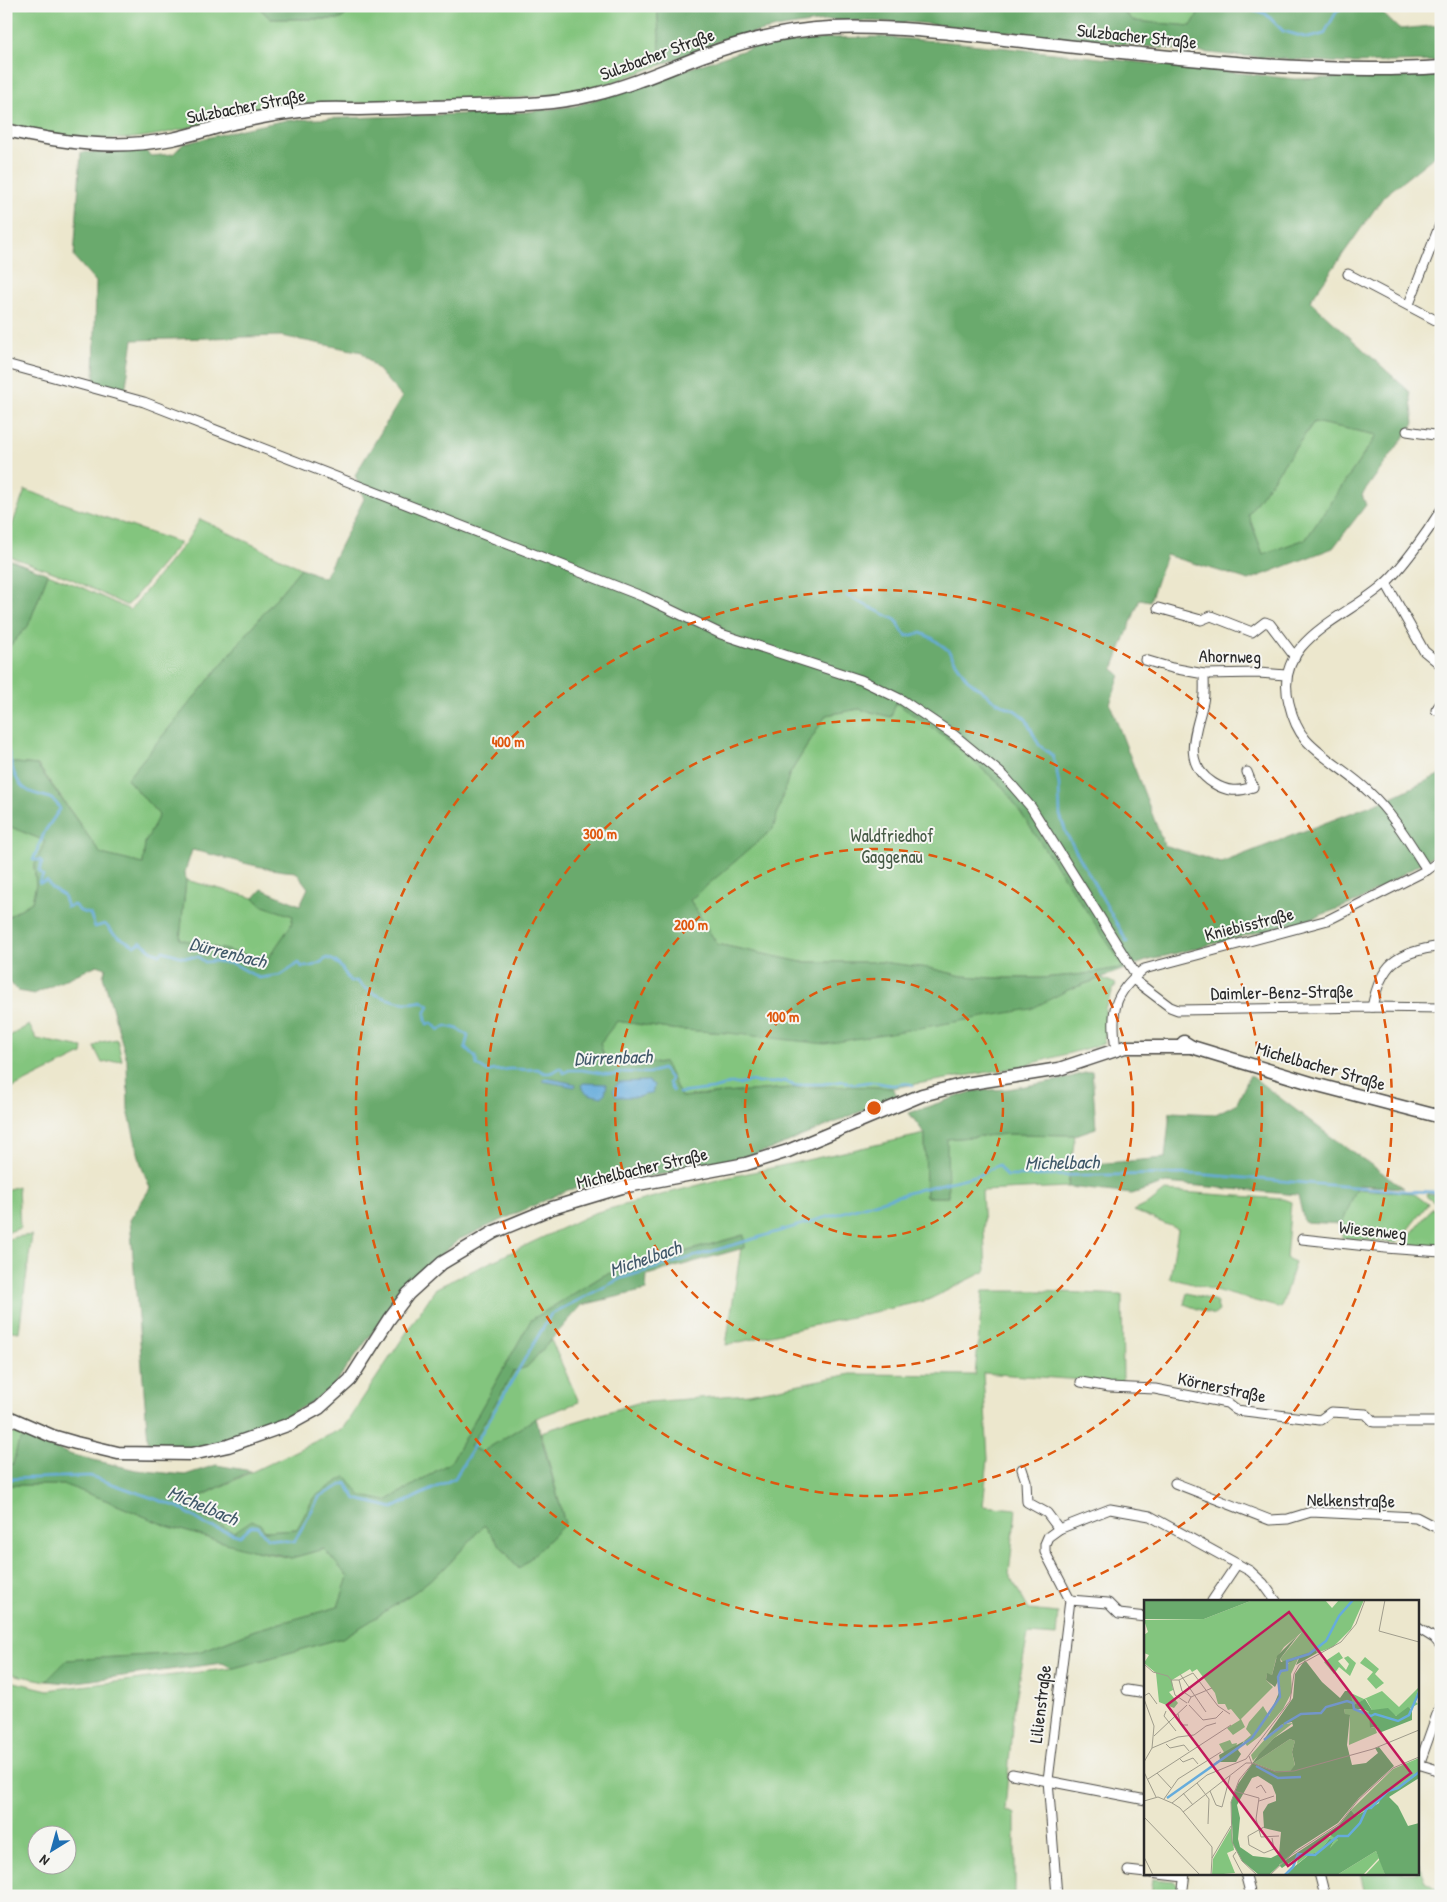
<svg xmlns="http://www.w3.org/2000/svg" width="1447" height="1902" font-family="'Patrick Hand',sans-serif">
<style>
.green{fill:#83c57e;stroke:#577854;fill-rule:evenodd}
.forest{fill:#6aaa6d;stroke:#4a6a4c;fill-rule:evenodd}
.water{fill:#66acdc;stroke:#486c84}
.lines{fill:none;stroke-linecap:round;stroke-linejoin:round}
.stream{stroke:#66acdc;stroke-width:2.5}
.street-casing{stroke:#484743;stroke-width:11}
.secondary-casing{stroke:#484743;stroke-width:15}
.street{stroke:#fff;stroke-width:9}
.secondary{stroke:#fff;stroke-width:12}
.ring{fill:none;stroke:#df570e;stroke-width:2.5;stroke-dasharray:9 6}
.labels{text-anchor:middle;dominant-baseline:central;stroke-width:4;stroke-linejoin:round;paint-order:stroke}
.street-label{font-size:18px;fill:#2b2b2b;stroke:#f6f6f2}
.park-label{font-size:18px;fill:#455944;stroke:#f6f6f2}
.water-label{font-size:19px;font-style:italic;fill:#405869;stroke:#f6f6f2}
.inset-river{fill:none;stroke:#66acdc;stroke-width:2.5}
.inset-road{fill:none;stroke:#9f9c8c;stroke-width:1}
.view{fill:#c2185b;fill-opacity:0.15;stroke:#c2185b;stroke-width:2.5}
.inset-edge{fill:none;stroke:#2b2b2b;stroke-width:2.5}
.centre{fill:#df570e;stroke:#f6f6f2;stroke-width:2.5}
.ring-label{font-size:15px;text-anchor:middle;font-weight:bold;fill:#df570e;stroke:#f6f6f2;stroke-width:4;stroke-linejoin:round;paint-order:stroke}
</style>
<rect width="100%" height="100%" fill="#f6f6f2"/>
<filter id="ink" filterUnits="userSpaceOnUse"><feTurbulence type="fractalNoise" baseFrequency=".02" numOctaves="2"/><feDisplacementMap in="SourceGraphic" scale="10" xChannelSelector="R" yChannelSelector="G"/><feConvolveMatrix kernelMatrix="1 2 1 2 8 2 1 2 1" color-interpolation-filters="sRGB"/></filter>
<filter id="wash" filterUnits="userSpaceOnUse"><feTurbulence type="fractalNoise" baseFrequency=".0096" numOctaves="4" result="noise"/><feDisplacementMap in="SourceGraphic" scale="20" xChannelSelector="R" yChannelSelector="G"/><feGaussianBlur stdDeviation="1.12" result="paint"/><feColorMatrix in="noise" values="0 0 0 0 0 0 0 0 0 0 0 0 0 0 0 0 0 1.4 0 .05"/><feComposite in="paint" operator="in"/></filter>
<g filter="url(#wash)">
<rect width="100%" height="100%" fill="#ece7cd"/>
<!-- green -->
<g class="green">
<path d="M6 6H257L271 19H341L355 6H657L661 65 616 81 569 93 519 98 288 105C245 112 204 125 161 134 111 144 54 139 6 123Z"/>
<polygon points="1117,6 1203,6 1191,26 1134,21"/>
<polygon points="1314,422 1377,435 1306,539 1263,554 1248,514"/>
<polygon points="25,490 180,543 128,605 125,605 72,579 6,555 6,542"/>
<polygon points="200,519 301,568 127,779 159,815 145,843 143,864 101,854 38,765 6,762 6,650 28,626 48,574 81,587 130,610 186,542"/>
<polygon points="895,702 947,738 1004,788 1125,967 1085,974 1042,978 994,978 962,976 929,968 881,962 801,962 717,944 690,900 772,829 789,775 826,715 859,709 891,717"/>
<polygon points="6,825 45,841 34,867 36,884 32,902 6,918"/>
<polygon points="186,880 254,898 263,906 293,916 291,925 267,960 180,939"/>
<path d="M1102 978 1116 984 1105 1008 1106 1032 1103 1044 1019 1067 892 1088C822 1083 751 1091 681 1097L665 1063 605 1060 600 1043 617 1021 669 1029 728 1033 1068 990Z"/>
<polygon points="29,1025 37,1039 83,1048 82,1054 9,1090 6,1083 6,1038"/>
<polygon points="117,1039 122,1060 102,1063 94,1047 101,1042"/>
<polygon points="925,1134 926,1197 948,1197 946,1139 1007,1134 1075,1135 1068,1187 982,1191 986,1271 928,1300 726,1345 743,1235 604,1275 531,1320 451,1462 386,1501 361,1496 314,1497 297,1529 265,1531 260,1524 234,1532 183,1505 343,1428 436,1288 594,1213 721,1179"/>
<polygon points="18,1186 20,1228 6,1233 6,1190"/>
<polygon points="1356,1189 1413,1193 1428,1204 1397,1243 1342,1238 1342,1224"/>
<polygon points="1165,1191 1283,1199 1291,1202 1286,1258 1295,1262 1281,1308 1170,1278 1178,1229 1134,1211 1150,1203"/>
<polygon points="1426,1194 1441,1194 1441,1207 1427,1197"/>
<polygon points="1432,1208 1441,1214 1441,1248 1403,1244"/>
<polygon points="32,1235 19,1332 6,1330 6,1240 15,1237"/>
<path d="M983 1291H1041L1122 1295 1123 1383 983 1373 988 1459 983 1506 1016 1509 1009 1574 1029 1610 1058 1613 1056 1636 1028 1634 1013 1715 1005 1810 1015 1814V1896H6V1680L48 1690 234 1668 342 1638 369 1622 416 1591 447 1566 484 1525 519 1569 565 1524 541 1432 637 1403 749 1394 851 1374 975 1375ZM38 1834H68V1864H38Z"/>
<polygon points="1187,1293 1216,1301 1219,1311 1214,1315 1184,1304"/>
<polygon points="551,1340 579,1402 536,1418 482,1452 470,1447 514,1371 527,1367"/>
<polygon points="6,1429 25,1436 18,1444 13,1464 6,1465"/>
<polygon points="6,1485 65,1485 103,1499 167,1526 251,1550 291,1558 325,1549 348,1577 338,1607 255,1630 199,1652 67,1660 46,1681 6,1673"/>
<polygon points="1418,1862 1426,1881 1441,1890 1441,1896 1364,1896 1364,1890 1360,1873 1418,1873"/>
<polygon points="1153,1879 1174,1881 1179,1886 1178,1896 1151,1896"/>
</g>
<!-- forest -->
<g class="forest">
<polygon points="257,6 355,6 341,19 271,19"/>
<polygon points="657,6 1018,6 1026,8 1042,6 1117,6 1134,21 1191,26 1203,6 1375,6 1399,29 1441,25 1441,61 1345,63 1300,60 1228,55 919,23 831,20 782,27 724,39 661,65"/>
<path d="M881 37 961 43 1295 79 1441 75V151L1384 196 1310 301 1410 392 1414 423 1362 495 1366 505 1333 548 1249 580 1166 555 1150 601 1140 599 1113 669 1120 675 1110 704 1164 845 1221 863 1392 797 1441 774V851L1359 901 1310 919 1146 961 1068 990 1031 1009 825 1044 728 1033 669 1029 617 1021 600 1043 605 1060 665 1063 681 1097C751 1091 822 1083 892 1088L898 1096 769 1150 689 1170 568 1190 460 1239 405 1284 370 1336 333 1386 310 1403 265 1427 206 1446 149 1452 130 1220 150 1188 141 1165 128 1110 127 1060 103 976 106 968 97 965 34 994 18 991 6 978V918L32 902 36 884 34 867 45 841 6 825V762L37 765 101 854 143 864 145 843 159 815 127 779 301 568 324 578 364 499 355 475 402 397 362 352 281 336 133 340 125 392 94 381 96 282 74 257 81 152 105 153 143 149 151 156 173 154 183 144 242 129 287 120 526 112 575 106 757 46 831 38ZM1314 422 1377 435 1306 539 1263 554 1248 514ZM896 703 947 738 1004 788 1124 967 1085 974 1042 978H994L962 976 929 968 881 962H801L717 944 690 900 773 829 789 775 826 715 859 709 891 717ZM192 850C227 857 260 870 296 872L308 888 300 905 262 889 254 898 263 906 293 916 291 925 267 960 180 939 186 880 185 872Z"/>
<polygon points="6,558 48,574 28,626 6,650"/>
<polygon points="1092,1071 1096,1128 1075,1135 1007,1134 947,1139 948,1197 926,1197 925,1134 909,1113 974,1091 1008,1089 1060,1080"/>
<polygon points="1250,1075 1330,1136 1404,1188 1358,1185 1342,1224 1304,1222 1298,1195 1166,1183 1132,1194 1068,1187 1071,1166 1165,1158 1170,1112 1216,1114 1237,1103"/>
<polygon points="744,1235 744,1248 647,1275 646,1290 582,1305 527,1367 514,1371 470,1447 482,1452 536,1418 565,1524 519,1569 484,1525 447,1566 416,1591 369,1622 342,1638 234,1668 222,1663 69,1683 46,1681 67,1660 199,1652 255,1630 338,1607 348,1577 324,1549 291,1558 281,1555 251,1550 167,1526 103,1499 65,1485 6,1485 6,1465 13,1464 18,1444 25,1436 72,1455 136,1470 185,1475 216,1465 251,1471 183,1505 234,1532 252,1520 260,1524 265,1531 297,1529 314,1497 346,1476 361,1496 386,1501 451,1462 531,1320 604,1275"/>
</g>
<!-- water -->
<g class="water">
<polygon points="546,1078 576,1084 575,1087 543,1081"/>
<polygon points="648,1081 654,1085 652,1093 637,1097 616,1097 613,1090 619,1082"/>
<path d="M584 1083 607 1084 605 1093 602 1097C593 1095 584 1095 581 1085Z"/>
</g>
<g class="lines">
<!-- stream -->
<g class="stream">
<polyline points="1248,6 1248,8 1266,14 1283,31 1308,38 1324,34 1337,11 1344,6"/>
<polyline points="847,596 896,620 903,632 907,636 921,633 932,638 948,650 967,679 995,701 1016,711 1026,719 1039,745 1052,755 1056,766 1059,785 1060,815 1067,835 1127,942"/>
<path d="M6 744C11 758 12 781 27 790 39 798 53 793 60 809L45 831 33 860H40L42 863 39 871 43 876 39 882 40 883 47 881 51 888 63 895 67 907 74 905 80 911 90 914 95 927 105 924 114 934 135 946 141 942 152 951 160 954 163 951 183 957H198L205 962 215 961 234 964 259 978 281 975 299 963 302 967C311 967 320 964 327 958 340 961 344 972 350 982L357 981C369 996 405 1007 422 1001L429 1006 425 1014 427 1024 432 1023 439 1030 446 1026 458 1029 468 1036 465 1047 476 1058 477 1065 488 1072 494 1070C500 1071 504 1069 510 1069 520 1069 528 1070 538 1069 546 1076 552 1073 560 1068L564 1073 569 1070H582L612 1075 625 1072 649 1073 662 1069 671 1079 669 1083 673 1091"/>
<path d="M679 1093 713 1089 733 1083C742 1088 749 1077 757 1083 768 1081 774 1085 784 1081L795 1086 804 1084H822L844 1081C852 1087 861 1082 870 1082 878 1082 886 1085 894 1085 901 1085 906 1081 913 1085"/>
<polyline points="6,1479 90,1476 178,1507 208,1526 240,1536 251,1526 257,1526 267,1538 294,1542 320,1496 346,1483 356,1499 393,1508 455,1478 551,1314 622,1278 921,1189 979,1175 998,1165 1006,1176 1195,1174 1405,1191 1441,1192"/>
</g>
</g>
</g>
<g filter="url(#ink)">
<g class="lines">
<!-- street casing -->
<g class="street-casing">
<g id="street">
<polyline points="1348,274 1441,323"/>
<polyline points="1409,304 1441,222"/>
<polyline points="6,364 144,402 644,597 721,634 861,680 902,700 954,735 1004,776 1031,807 1136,975"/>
<polyline points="1407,431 1441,436"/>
<polyline points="1386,583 1424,651 1441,665"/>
<polyline points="1158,608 1201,620 1211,616 1252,632 1265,622 1270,624 1295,657"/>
<polyline points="1145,660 1172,668 1204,674 1259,673 1286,675"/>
<path d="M1204 674C1204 683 1205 693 1203 702 1197 730 1180 762 1213 783 1227 792 1238 792 1253 787L1247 772"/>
<polyline points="1436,710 1441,703"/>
<path d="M1427 870C1410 843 1392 813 1368 791 1350 773 1323 759 1306 740 1297 730 1292 716 1289 703 1272 640 1346 618 1383 585 1402 569 1428 531 1441 510"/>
<polyline points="1133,979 1170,1007 1178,1010 1372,1007 1441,1008"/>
<path d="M1372 1007C1382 962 1396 953 1441 946"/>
<path d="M1116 1050C1111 1012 1112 994 1144 969L1328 920 1427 870 1441 860"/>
<polyline points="1302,1239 1385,1248 1441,1252"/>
<polyline points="1081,1382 1109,1387 1155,1389 1227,1403 1236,1410 1320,1420 1331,1412 1366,1414 1374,1422 1441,1422"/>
<polyline points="1022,1469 1026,1481 1027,1502 1047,1513 1059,1529"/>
<polyline points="1175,1483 1270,1520 1288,1519 1311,1512 1416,1517 1441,1530"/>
<polyline points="1070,1600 1108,1603 1119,1614 1146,1617"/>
<polyline points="1212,1601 1237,1564"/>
<polyline points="1418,1628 1434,1638 1441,1646"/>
<polyline points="1127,1690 1146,1693"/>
<polyline points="1418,1764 1441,1771"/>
<polyline points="1419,1765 1441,1703"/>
<polyline points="1012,1774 1146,1800"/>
<polyline points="1128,1871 1146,1873"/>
<polyline points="1150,1873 1184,1877"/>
<polyline points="1245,1873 1251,1896"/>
<polyline points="1319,1873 1325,1896"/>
<polyline points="1057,1896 1048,1780 1070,1600 1045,1552 1045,1544 1048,1537 1059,1529 1110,1509 1150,1516 1250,1571 1263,1583 1276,1601"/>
<polyline points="1182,1896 1185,1873"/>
</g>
</g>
<!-- secondary casing -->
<g class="secondary-casing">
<g id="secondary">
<path d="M6 130C62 143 116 150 172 139 191 135 210 129 229 124 255 118 281 113 308 110 325 108 342 109 359 109 395 108 432 107 468 106 509 105 552 105 592 95 630 86 665 70 702 56 743 41 786 30 830 28 903 25 975 36 1048 44 1179 58 1309 75 1441 67"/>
<polyline points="1184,1042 1192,1047 1314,1084 1441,1117"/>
<polyline points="6,1416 52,1436 76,1443 118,1453 192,1454 228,1446 290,1424 319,1408 350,1380 389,1319 408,1294 442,1263 494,1232 552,1208 622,1187 746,1164 788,1151 922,1095 965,1084 1059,1069 1125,1047 1192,1047"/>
</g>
</g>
<!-- street -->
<use href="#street" class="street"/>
<!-- secondary -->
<use href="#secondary" class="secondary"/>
</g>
</g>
<!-- distance rings -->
<g class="ring">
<circle cx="874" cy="1108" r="129"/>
<circle cx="874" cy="1108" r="259"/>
<circle cx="874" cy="1108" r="388"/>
<circle cx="874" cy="1108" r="518"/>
</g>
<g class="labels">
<!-- street labels -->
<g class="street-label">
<text transform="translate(1137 36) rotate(6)">Sulzbacher Straße</text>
<text transform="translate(657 54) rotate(-20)">Sulzbacher Straße</text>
<text transform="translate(246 106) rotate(-11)">Sulzbacher Straße</text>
<text transform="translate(1230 656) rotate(1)">Ahornweg</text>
<text transform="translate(1249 924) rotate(-14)">Kniebisstraße</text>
<text transform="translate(1282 992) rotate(-1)">Daimler-Benz-Straße</text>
<text transform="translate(1321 1066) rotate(16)">Michelbacher Straße</text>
<text transform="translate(642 1168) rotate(-13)">Michelbacher Straße</text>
<text transform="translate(1373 1230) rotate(6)">Wiesenweg</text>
<text transform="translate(1222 1387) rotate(12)">Körnerstraße</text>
<text transform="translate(1351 1500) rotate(1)">Nelkenstraße</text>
<text transform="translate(1040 1704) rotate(-83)">Lilienstraße</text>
</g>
<!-- park labels -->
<g class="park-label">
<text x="892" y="835">Waldfriedhof<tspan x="892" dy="21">Gaggenau</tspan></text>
</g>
<!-- water labels -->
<g class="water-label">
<text transform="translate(228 952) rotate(14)">Dürrenbach</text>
<text transform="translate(613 1057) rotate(-2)">Dürrenbach</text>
<text transform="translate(1062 1162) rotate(-1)">Michelbach</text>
<text transform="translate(645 1258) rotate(-19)">Michelbach</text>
<text transform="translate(203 1505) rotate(23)">Michelbach</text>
</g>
</g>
<!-- overview -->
<g transform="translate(1144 1600)">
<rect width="275" height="275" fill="#ece7cd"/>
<path d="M109 0H181L188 8 195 0H220L207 29 189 47 173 53 172 50 183 40 166 52 140 63 136 59 158 32 140 47 132 59 128 75 123 74 122 80 129 87 97 119 101 127 89 135 83 128 96 120 87 109 84 110 81 104H74L71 93 53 69 48 72 46 69 28 80 29 90 25 92 34 103 30 108 15 102 12 73 0 63 5 55 0 53V35L4 32 0 20 60 19ZM195 52 199 58 194 61 202 70 205 64 200 58 204 56 212 63 206 76 195 67 190 74 180 62ZM155 57 147 74 148 92 139 109 116 136 103 146 100 141 107 135 102 129 105 122 119 106 125 116 137 95 135 78 138 71 149 58ZM221 57 235 69 231 74 240 83 232 89 223 79 229 72 216 63ZM275 87 271 101 274 104 252 116 246 112 228 110 222 99 209 105 206 99 209 94 220 99 238 91 255 107ZM204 107 226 112V128L231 127 233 133 205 145 206 116 201 115 200 109ZM149 123 130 138 109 161 107 155 122 138 139 124ZM146 139 151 141 148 152 151 166 146 171H131L110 163ZM86 140 88 144 93 143 92 147 81 154 75 144ZM275 158V170L253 188 237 194 235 202 212 216 207 210 249 169ZM87 228 90 250 83 253 91 273 68 275 69 259ZM189 235 194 240 192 244 186 248 190 241 186 238 175 252 166 254 153 264 154 258 165 251 164 247ZM232 251 235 258 219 275H193ZM236 259 241 275H221Z" fill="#83c57e"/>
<path d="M0 0H109L60 19H0ZM155 34 136 59 137 62 166 52 183 40 172 50 173 53 152 65 155 58 144 63 143 70 138 71 135 78 137 95 125 116 136 90 134 81 131 87 122 80 123 73 128 75 133 56ZM161 60 178 82 196 98 201 91H206L209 105 221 99 228 110 244 108 252 116 264 107 268 110V120L235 133 233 126 226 128 225 112 219 109H200L201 114 206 115 203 145 208 165 222 163 234 153 231 148 235 147 250 166 215 198 194 223 152 250 125 275H115L98 261 89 244 87 202 94 184 115 154 130 138 149 126 148 122 139 124 121 138 149 98 151 74ZM146 139 151 141 148 152 151 165 146 171H131L110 163ZM114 176 128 185 132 195V201L124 204 119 212 120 228 137 232 135 254 127 258 109 256 96 247 94 239 96 218 93 205 108 178ZM100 141 94 150 97 154 92 162H72L76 160 75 155ZM275 170V178L245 197 254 206 264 226 275 223V275H241L232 251 193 275H140L166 254 175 252 186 238 190 241 186 248 194 240 186 235 138 268 135 265 139 262 195 225 207 210 212 216 235 203 237 194 243 189 253 188Z" fill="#6aaa6d" fill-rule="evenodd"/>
<path class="inset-river" d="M140 124 157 114 177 113 182 107 203 101 209 103 210 109 227 116 231 114 254 121 265 115 275 92M120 140 139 125M112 166 134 178 157 177M23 198 108 138 136 97 134 77 137 71 143 70V61L165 54 182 41 195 16 209 0M141 275 149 267 154 254 171 255 194 236H204L216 223 223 208H227L244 191 254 188 275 172"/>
<path class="inset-road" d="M241 0 235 31 275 42M0 64 9 72 24 76 27 80M36 74 62 112M27 80H35L49 73 74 106 86 114M27 80 31 95 43 103M35 80 38 91 47 97M0 96 5 93 13 104M0 99 10 126 8 148 0 162M44 103 47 97 68 88M45 105 59 120 72 118 79 111M22 111 20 116 32 131M34 114 37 125H44M10 136 43 105M22 144 26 148 40 145 45 151M8 148 34 137 50 135 62 126 72 123M105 156 108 164 95 180 87 202 88 242 98 261 113 275M36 159 39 162 49 158 54 164M108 163 132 172 150 171 229 149 275 130M0 172 12 197M13 173 27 188M4 179 87 125M53 183 65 199 64 224M112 188 117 185 122 193M66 191 72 205 78 207 86 176M90 191 115 198 112 219 117 237 135 236M39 193 49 205M20 199 34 179 77 152M0 201 14 197 28 203 63 175 102 159 146 101 150 74 155 65 197 42 212 24 221 0M115 201 130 196M28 203 36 208 68 247V258M39 212 102 163H108M0 217 56 275M120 227 104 236 105 245 120 253 130 249 128 238M92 252 89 256 99 275M0 257 9 275M67 275 68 258 87 226M126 275 147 255 195 224 214 200 249 168 275 157"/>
<path class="view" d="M145 12 267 173 144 266 23 105Z"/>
<rect width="275" height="275" class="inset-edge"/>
</g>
<circle cx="874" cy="1108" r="8" class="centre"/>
<g class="ring-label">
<text x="508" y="747">400 m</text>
<text x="600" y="839">300 m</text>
<text x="691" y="930">200 m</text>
<text x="783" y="1022">100 m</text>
</g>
<!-- margin -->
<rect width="1447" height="1902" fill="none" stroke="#f6f6f2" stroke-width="25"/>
<!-- north arrow -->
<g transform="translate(52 1850) rotate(217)"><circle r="24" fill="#f6f6f2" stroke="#a5a5a2"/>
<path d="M0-4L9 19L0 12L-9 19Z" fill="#1f6fb2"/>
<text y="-8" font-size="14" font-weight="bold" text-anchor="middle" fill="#2b2b2b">N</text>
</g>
</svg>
